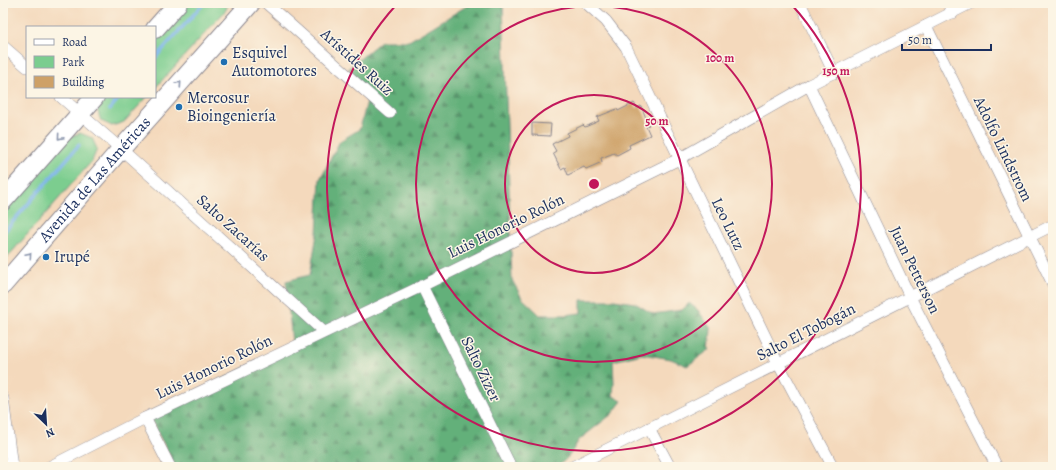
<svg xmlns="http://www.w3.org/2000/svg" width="1056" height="470" font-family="Alegreya,serif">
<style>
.green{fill:#7bcd8f;stroke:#4b7e76}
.forest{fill:url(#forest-firs);stroke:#40706c}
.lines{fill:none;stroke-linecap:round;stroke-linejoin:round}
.stream{stroke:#7ab4eb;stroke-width:3.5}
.building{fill:#cea167}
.street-casing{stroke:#88848d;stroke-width:12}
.primary-casing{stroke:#88848d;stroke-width:20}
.street{stroke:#fff;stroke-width:11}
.primary{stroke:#fff;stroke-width:18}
.oneway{stroke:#8d97ae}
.ring{fill:none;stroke:#c2185b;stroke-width:2}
.poi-dot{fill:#1f6fb2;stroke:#fcf5e5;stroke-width:1.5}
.labels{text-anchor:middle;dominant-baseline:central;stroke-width:3;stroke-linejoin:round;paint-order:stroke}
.poi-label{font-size:16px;fill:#1b2f5e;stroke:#fcf5e5;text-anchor:start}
.street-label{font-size:16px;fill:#1b2f5e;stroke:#fcf5e5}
.centre{fill:#c2185b;stroke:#fcf5e5;stroke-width:2}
.ring-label{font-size:12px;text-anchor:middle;font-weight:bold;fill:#c2185b;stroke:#fcf5e5;stroke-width:3;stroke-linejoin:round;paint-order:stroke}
</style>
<defs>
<pattern id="forest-firs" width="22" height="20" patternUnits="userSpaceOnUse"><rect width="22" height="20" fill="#64b07a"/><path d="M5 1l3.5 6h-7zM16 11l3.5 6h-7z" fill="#529067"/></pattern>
</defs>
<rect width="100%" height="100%" fill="#fcf5e5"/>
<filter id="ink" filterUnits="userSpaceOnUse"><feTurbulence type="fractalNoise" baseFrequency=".025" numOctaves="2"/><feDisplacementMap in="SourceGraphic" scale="8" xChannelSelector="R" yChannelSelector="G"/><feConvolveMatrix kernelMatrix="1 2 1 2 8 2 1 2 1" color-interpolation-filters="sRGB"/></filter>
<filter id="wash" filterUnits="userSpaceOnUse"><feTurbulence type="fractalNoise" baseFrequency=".012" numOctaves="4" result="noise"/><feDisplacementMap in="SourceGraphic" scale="16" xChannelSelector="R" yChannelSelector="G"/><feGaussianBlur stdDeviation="0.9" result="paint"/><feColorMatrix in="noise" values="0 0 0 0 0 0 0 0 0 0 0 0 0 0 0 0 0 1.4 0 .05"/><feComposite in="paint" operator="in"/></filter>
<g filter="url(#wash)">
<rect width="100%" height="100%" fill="#f4d9bc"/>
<!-- green -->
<g class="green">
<polygon points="187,3 228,3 226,10 155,88 155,39"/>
<polygon points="103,97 147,97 124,122 112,126 101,121 97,109"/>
<polygon points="80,133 92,138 97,149 92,161 3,262 3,213 68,138"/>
</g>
<!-- forest -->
<polygon class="forest" points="477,3 503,3 512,280 522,298 540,315 565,315 581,313 581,300 614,300 635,303 653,314 682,310 689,303 698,310 711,329 709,350 687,366 671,359 642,354 613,361 614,383 613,396 622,401 612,414 579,440 569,456 558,467 176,467 150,418 292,343 286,281 310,275 317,234 320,179 340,141 360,129 367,101 349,68 381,41 409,41 470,4"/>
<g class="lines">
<!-- stream -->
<g class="stream">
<polyline points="155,58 204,3"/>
<polyline points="110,109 120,97"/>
<polyline points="3,233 79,145"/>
</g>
</g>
<g id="blocks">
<!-- building -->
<g class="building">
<polygon points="634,103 637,108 641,106 649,125 646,126 650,135 629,145 630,148 617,155 614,153 601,158 602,162 586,169 584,167 568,175 565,167 561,169 553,153 556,151 552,144 568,136 567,133 583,125 585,127 599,121 597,117 617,109 618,111"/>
<polygon points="532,123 551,124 550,136 532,135"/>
</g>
</g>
</g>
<g filter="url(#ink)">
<use href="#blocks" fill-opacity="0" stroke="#88848d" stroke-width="1"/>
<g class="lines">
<!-- street casing -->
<g class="street-casing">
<g id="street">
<polyline points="266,3 390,113"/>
<polyline points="586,3 606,21 626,47 778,363 833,467"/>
<polyline points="800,3 834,73"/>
<polyline points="948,3 953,13"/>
<polyline points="926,26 1053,284"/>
<polyline points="3,46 27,67"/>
<polyline points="809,85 910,297 997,467"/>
<polyline points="61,97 121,149 324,332"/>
<polyline points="422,286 511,467"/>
<polyline points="3,398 12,467"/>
<polyline points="145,418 170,467"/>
<polyline points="649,428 670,467"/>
<polyline points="49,467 145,418 422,286 679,159 809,85 971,3"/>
<polyline points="572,467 1053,225"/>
</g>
</g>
<!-- primary casing -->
<g class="primary-casing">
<g id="primary">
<polyline points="155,29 178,3"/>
<polyline points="3,201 95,97"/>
<path id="s1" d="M3 285 121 149 251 3"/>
</g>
</g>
<!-- street -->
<use href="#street" class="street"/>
<!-- primary -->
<use href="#primary" class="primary"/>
</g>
<!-- one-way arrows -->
<defs><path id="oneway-chevron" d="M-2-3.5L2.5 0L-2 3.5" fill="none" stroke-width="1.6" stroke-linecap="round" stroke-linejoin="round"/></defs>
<g class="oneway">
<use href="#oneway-chevron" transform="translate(179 84) rotate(-48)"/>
<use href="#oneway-chevron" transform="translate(60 137) rotate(131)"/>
<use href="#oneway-chevron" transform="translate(29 255) rotate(-49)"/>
</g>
</g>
<!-- distance rings -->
<g class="ring">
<circle cx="594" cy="184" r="89"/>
<circle cx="594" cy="184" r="178"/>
<path d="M791 4A267 267 0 1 1 397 4"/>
</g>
<!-- markers -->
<g class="poi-dot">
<circle cx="224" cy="62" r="4"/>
<circle cx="179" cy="107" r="4"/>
<circle cx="46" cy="257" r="4"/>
</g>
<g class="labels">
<!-- poi labels -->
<g class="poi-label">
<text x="232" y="53">Esquivel<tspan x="232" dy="18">Automotores</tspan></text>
<text x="187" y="98">Mercosur<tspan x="187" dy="18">Bioingeniería</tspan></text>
<text x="54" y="257">Irupé</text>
</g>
<!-- street labels -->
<g class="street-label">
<text transform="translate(357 62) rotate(42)">Arístides Ruiz</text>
<text transform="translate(1003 149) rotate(64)">Adolfo Lindstrom</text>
<text stroke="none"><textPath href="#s1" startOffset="140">Avenida de Las Américas</textPath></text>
<text transform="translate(728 224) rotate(64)">Leo Lutz</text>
<text transform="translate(506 226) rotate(-26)">Luis Honorio Rolón</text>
<text transform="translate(233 228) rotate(42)">Salto Zacarías</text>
<text transform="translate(915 270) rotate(64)">Juan Petterson</text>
<text transform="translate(806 332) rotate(-27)">Salto El Tobogán</text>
<text transform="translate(214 367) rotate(-26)">Luis Honorio Rolón</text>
<text transform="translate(481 369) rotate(64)">Salto Zizer</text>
</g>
</g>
<circle cx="594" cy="184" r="6" class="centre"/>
<g class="ring-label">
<text x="720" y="62">100 m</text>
<text x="836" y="75">150 m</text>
<text x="657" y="125">50 m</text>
</g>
<!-- margin -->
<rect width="1056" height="470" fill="none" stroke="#fcf5e5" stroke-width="16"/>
<!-- legend -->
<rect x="26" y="26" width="130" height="72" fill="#fcf5e5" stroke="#a2a6af"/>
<rect x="34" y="39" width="20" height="6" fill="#ffffff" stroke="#a2a6af"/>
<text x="62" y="46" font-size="12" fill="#1b2f5e">Road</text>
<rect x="34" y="56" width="20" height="12" fill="#7bcd8f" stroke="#a2a6af"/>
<text x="62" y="66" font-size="12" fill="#1b2f5e">Park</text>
<rect x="34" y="76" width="20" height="12" fill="#cea167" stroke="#a2a6af"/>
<text x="62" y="86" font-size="12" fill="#1b2f5e">Building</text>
<!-- north arrow -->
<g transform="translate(46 424) rotate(155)" stroke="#fcf5e5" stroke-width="3" paint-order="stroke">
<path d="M0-3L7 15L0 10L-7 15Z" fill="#1b2f5e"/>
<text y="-6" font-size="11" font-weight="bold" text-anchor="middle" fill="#1b2f5e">N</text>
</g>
<!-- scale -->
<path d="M902 44v6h89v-6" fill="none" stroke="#1b2f5e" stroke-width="2"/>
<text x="908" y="44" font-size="12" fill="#1b2f5e" stroke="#fcf5e5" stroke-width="3" paint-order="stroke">50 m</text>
</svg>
